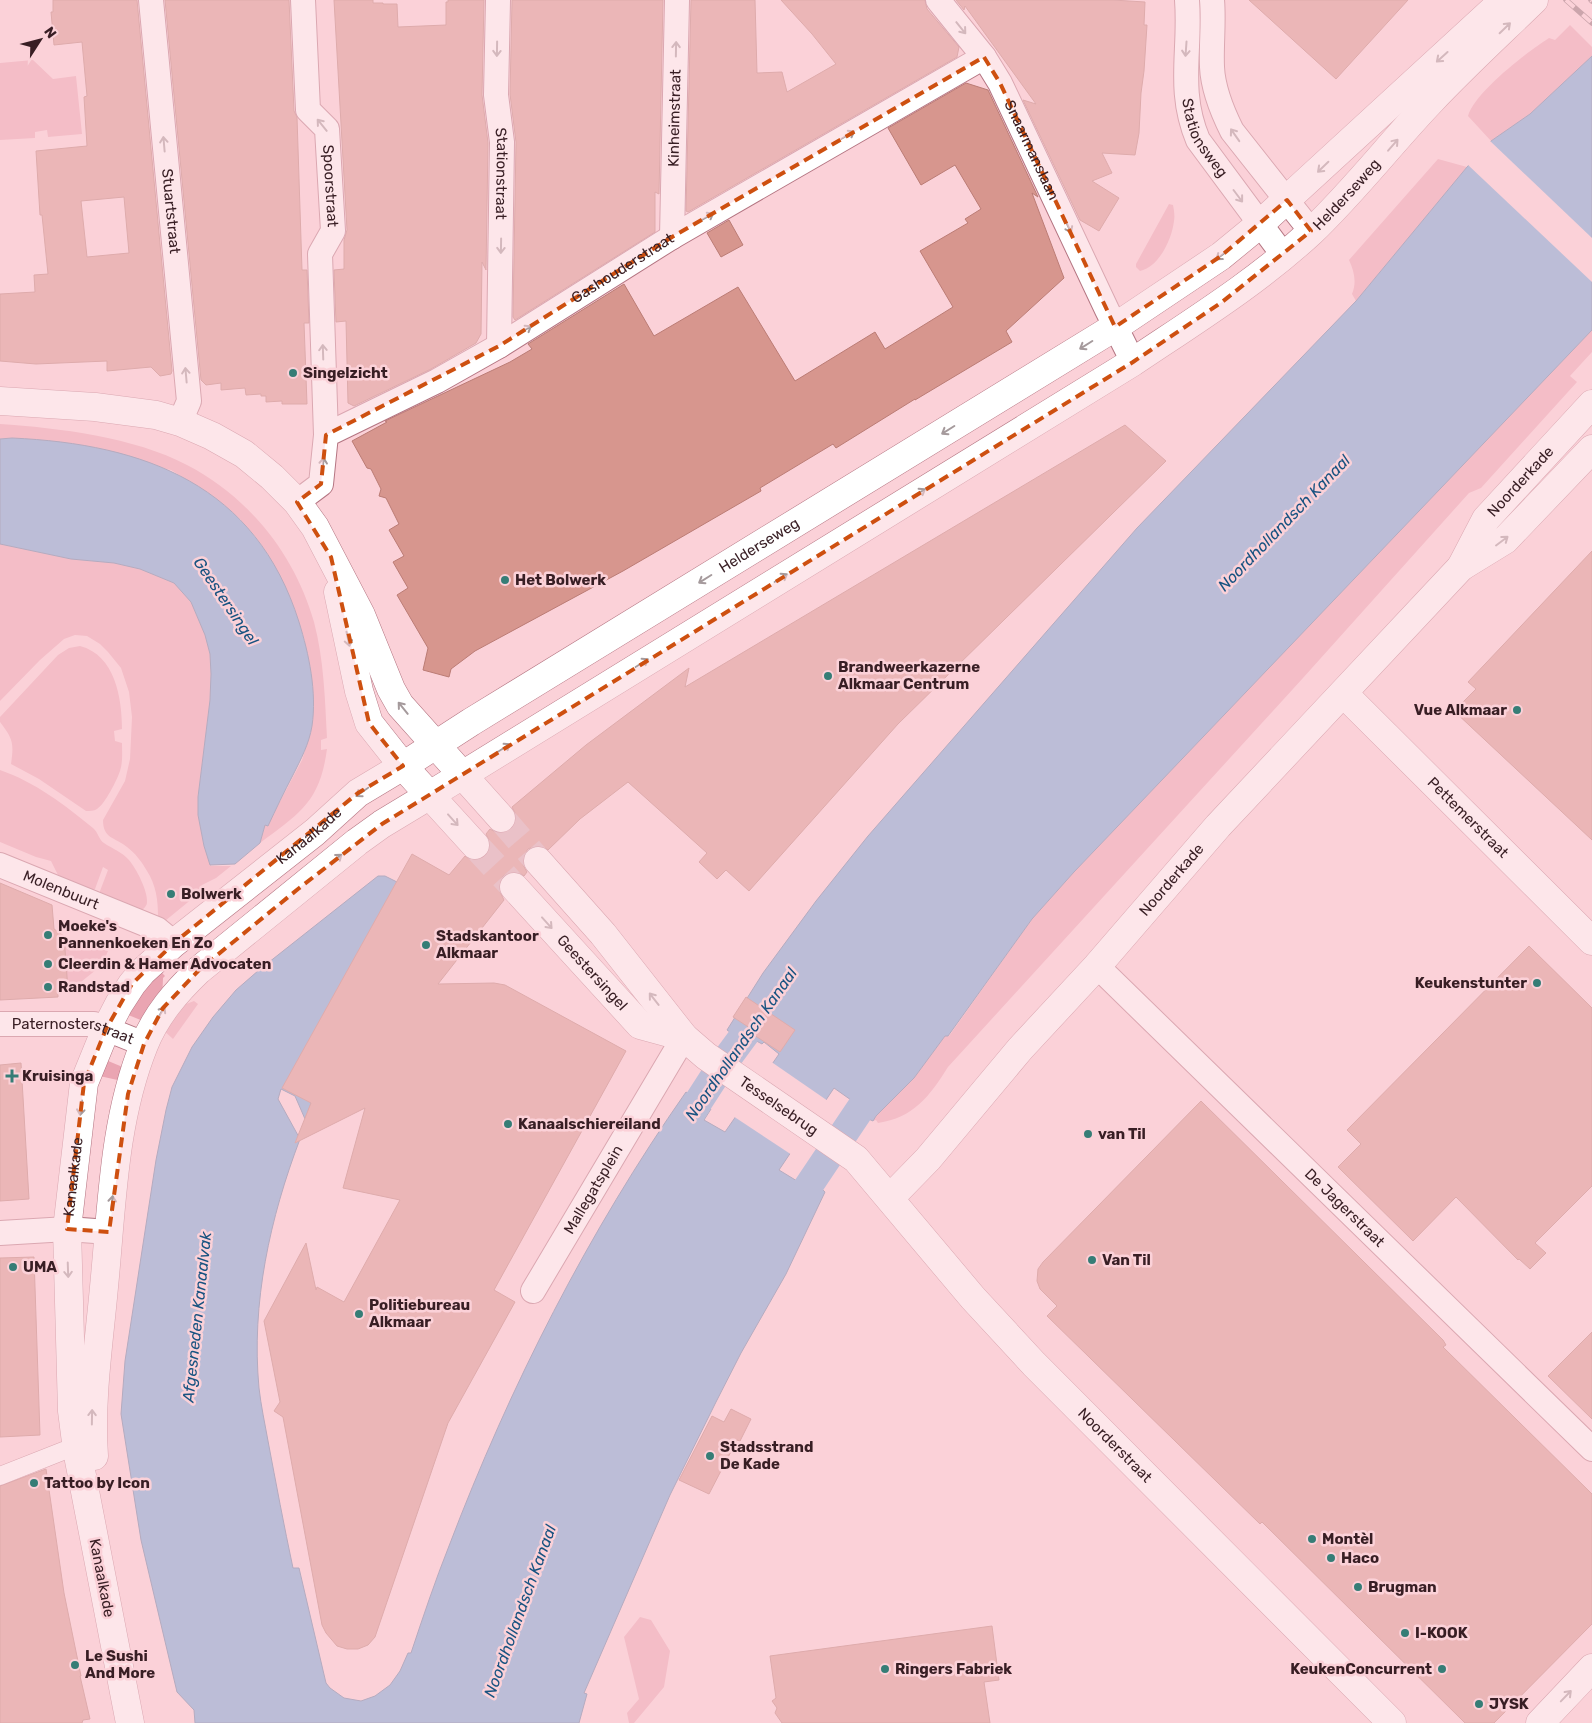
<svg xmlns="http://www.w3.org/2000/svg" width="1592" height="1723" font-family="Rubik,sans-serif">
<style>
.green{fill:#eaa5b2}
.water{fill:#70a5d5;stroke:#5f7ca0}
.pier{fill:#fbd1d8}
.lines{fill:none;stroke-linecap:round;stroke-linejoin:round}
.canal{stroke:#70a5d5;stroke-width:29}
.building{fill:#d7968e;stroke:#bb7c75;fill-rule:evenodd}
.secondary-tunnel{stroke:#d4adb4;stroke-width:28;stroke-dasharray:28 14;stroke-linecap:butt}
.pedestrian-casing{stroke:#b47582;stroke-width:19}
.minor-casing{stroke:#b47582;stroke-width:26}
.tertiary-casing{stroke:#b47582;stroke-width:29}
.secondary-casing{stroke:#b47582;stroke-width:29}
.pedestrian{stroke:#fff;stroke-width:18}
.minor{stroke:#fff;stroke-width:24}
.tertiary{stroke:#fff;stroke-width:28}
.secondary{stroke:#fff;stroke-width:28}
.rail-casing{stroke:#917076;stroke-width:5.5}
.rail{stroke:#fbd1d8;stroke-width:4;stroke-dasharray:11;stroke-linecap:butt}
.oneway{stroke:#a59a9c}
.marked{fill:none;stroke:#ce5010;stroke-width:4;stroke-dasharray:10 6;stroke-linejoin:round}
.poi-dot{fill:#367d76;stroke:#fbd1d8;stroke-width:2}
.labels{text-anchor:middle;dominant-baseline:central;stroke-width:5;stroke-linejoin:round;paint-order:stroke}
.street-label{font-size:15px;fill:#381e24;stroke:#fbd1d8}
.poi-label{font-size:15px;font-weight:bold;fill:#381e24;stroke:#fbd1d8;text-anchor:start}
.water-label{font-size:16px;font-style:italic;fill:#185381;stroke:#fbd1d8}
</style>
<rect width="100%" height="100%" fill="#fbd1d8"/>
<!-- green -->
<g class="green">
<path d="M1570 25 1592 47V56L1530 114 1491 141 1468 116C1475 92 1527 52 1549 38L1555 40Z"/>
<polygon points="33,60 53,79 76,76 82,134 48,137 47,130 35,132 35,138 0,140 0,63"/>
<path d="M1438 159 1467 167 1356 301 1352 294C1357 282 1354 271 1349 260Z"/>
<path d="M1169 204 1173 205C1174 210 1175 216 1174 221 1172 239 1159 267 1140 271L1136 267V264Z"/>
<path d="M1592 330V352L1570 376 1577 382 1481 488 1469 493 1303 678 948 1067C930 1096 913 1118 878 1123L876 1120 873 1121 876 1116 914 1078 945 1036H949L1032 919 1074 872Z"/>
<path d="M0 424C59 428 134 437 187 465 249 497 295 555 314 622 324 660 325 699 327 738L321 740V750L327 749C320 802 300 813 260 843L265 825 267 826 302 760 312 727 313 709 311 676 304 638 287 592 267 553 255 536 239 518 214 497 171 470 12 438 0 439Z"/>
<path d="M0 544 71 559 114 563 140 569 174 583 191 602 205 635 210 654 211 674 210 700 198 797V815L204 846 211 866H231L216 878 202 885 193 898 165 921 158 916C158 900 156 885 147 871 142 862 135 853 127 847 115 837 103 839 103 820L125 781 130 759 132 717 129 692 121 668 108 652 100 644 87 636 75 635 64 639 40 660 0 701Z"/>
<path d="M80 646C115 655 122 698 122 729L114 731 115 741 122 743C122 752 123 762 120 771 117 780 105 804 97 809 94 811 90 811 86 811L39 779 11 764C14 743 13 739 0 722V717L58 655 69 648Z"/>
<path d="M0 770C35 782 65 805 93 828 98 832 99 840 104 843 113 849 122 852 129 860 136 868 148 891 147 902 147 906 144 908 141 911L100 894V891L108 870 103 867 95 889 92 890 58 875 51 861 36 857 0 842Z"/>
<polygon points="65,937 108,951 102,965 76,986 65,989 64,941"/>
<polygon points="157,968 165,976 163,978 162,1001 143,1021 126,1014"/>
<polygon points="194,1001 198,1004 173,1039 161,1028 173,1009"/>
<polygon points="101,1058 125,1068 122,1081 95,1075"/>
<polygon points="640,1617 651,1620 670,1651 664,1687 634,1723 629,1723 627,1713 639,1699 624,1637"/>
</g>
<!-- water -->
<g class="water">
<path d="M1592 56V330L1074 872 1032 919 948 1036H945L914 1078 876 1116 873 1121 846 1109 851 1100 834 1088 779 1170 797 1181 804 1172 825 1192 786 1274 741 1353 716 1402 670 1495 584 1693 587 1694 579 1723H195L194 1710 177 1692 141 1540 121 1414 125 1361 156 1160 166 1110 172 1087 192 1047 213 1017 236 990 259 970 378 876H385L397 882 305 1119 295 1096 281 1089 278 1099 300 1139C270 1218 251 1303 259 1388 261 1406 265 1424 268 1441 276 1483 284 1526 293 1568H299L326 1683 330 1688 344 1698 361 1701 375 1696 390 1685 400 1671 408 1653H411C423 1617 435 1581 449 1546 510 1386 588 1232 686 1092L711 1109 704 1120 725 1132 779 1054 764 1042 762 1044 751 1038 747 1044 727 1030 763 973 816 901 868 836 1137 528 1356 301 1467 167 1491 141 1530 114Z"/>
<path d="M12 438C145 444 256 485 299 622 309 654 317 692 312 726 309 744 301 759 293 775 284 792 276 809 268 826L265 825 260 843 235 864 210 865 204 846 198 815V797L210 700 211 674 210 654 205 635 191 602 174 583 140 569 114 563 71 559 0 544V439Z"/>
</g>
<!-- pier -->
<g class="pier">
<polygon points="1489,140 1592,238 1592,282 1467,164"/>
<polygon points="770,1061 828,1101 792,1155 733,1116"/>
</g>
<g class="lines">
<!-- canal -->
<g class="canal">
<polyline points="678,1133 720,1068 765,1007"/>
<polyline points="791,1212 879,1081"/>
</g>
</g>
<!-- building -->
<g class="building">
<path d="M53 0H137L172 371 171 374 160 376 151 367 107 371V361L36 364 0 361V294L35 292 34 275 48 274 42 215H40L36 151 87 146 84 97 87 96 82 42 54 45 51 12H53ZM124 197 129 253 87 257 81 201Z"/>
<polygon points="165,0 289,0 294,111 297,117 302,270 307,270 309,323 304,323 307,404 282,404 282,401 266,402 266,396 261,396 261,394 246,395 245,388 221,390 221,383 206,385 201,380"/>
<polygon points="334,0 373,0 373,3 383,3 383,4 397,4 398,27 446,25 446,2 448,2 448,0 484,0 482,95 488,143 486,270 482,262 481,334 476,343 431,369 354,406 348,403 346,321 336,322 334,270 344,269 344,240 347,230"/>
<polygon points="512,0 663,0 659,194 655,192 655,232 515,320 513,317 516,142 510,94"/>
<polygon points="691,0 755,0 757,73 782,72 787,92 836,64 812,34 781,0 925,0 927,9 959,47 957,57 688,212 686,211"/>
<polygon points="956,0 1113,0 1145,2 1144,25 1147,25 1144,71 1141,93 1139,133 1135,155 1102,153 1112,173 1092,181 1119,198 1099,231 1080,220 1023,100 1036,104 965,6 964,10"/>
<polygon points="1249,0 1408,0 1336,79"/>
<polygon points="966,83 988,90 1038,197 1032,193 1064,278 1006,331 1012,342 915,400 915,399 836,448 833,444 760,488 761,491 623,571 475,651 451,669 449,677 423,670 428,648 397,595 408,588 393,562 404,556 389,530 399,524 386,498 379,496 381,489 371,469 367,468 352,441 387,422 385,421 510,362 532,349 528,344 624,284 654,336 738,287 795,381 875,332 885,349 953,307 920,251 968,223 965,219 981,209 955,165 921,185 888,128"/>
<polygon points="729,220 743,245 721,257 707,233"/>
<polygon points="1125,425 1166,461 898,724 749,891 726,870 717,879 699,862 707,853 628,782 580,819 548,850 542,846 535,846 528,849 523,857 523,865 527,872 524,876 518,872 511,872 503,876 499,882 499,890 504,900 438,984 494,983 505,985 626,1051 494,1290 515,1302 448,1423 375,1637 368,1645 358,1649 347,1649 337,1646 326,1633 322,1625 283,1417 274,1411 280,1402 264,1321 306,1243 316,1290 317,1287 344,1302 400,1200 343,1188 365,1108 295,1143 311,1103 282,1088 412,854 449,875 465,856 471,860 478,860 485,857 490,850 490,842 486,834 490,829 497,833 504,833 512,829 516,822 516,815 512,807 586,745 689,668 685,687"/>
<polygon points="1592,551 1592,840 1454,711 1476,689 1468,682"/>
<polygon points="0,883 52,905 54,929 64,936 68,990 58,992 58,997 0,1000"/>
<polygon points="1529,946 1592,1008 1592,1186 1535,1243 1546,1253 1530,1269 1519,1259 1518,1260 1456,1197 1413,1241 1338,1167 1361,1144 1347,1130"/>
<polygon points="746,997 795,1030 780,1052 754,1035 756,1032 733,1017"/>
<polygon points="21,1063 29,1199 0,1201 0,1065"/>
<polygon points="1201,1101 1443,1340 1446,1345 1443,1347 1592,1494 1592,1624 1494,1723 1465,1723 1262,1522 1260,1524 1047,1316 1057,1306 1040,1289 1037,1281 1038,1269 1043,1262"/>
<polygon points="34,1257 40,1435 0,1437 0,1258"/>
<polygon points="1592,1332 1592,1419 1548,1376"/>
<polygon points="731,1409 751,1419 740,1441 737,1440 709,1494 679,1480 712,1416 724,1422"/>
<polygon points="46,1469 64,1593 81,1676 80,1676 90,1719 83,1720 82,1723 0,1723 0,1486"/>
<polygon points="992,1626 999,1680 984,1682 990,1723 782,1723 775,1713 777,1708 772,1701 776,1698 770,1656"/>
</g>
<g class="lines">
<!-- secondary-tunnel -->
<g class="secondary-tunnel">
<polyline points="501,818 538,861"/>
<polyline points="475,845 514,887"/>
</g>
<!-- pedestrian casing -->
<g class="pedestrian-casing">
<polyline id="pedestrian" points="0,1476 63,1451 77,1450"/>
</g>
<!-- minor casing -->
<g class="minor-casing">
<g id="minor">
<path id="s1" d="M151 0 189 401 180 422"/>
<path id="s2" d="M303 0 308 110 327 129 333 231 320 254 326 435"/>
<path id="s3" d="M498 0 496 95 502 142 499 346"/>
<path id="s4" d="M938 0 984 57 1000 83 1107 310 1133 362"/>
<path id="s5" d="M1187 0C1191 51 1177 90 1198 140L1284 256"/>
<path d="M1212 0C1214 22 1211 45 1212 67 1213 89 1222 111 1232 131L1311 231"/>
<path id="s6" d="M672 237 677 0"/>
<path id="s7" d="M297 502 321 484 326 435 437 381 499 346 672 237 984 57"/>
<path id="s8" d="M0 865 157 929 174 943"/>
<path id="s9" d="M1097 966 1592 1449"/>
<path id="s10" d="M0 1024H94L144 1044"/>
<polyline points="0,1233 67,1229 109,1232"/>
<path id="s11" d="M533 1291 684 1037"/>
</g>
</g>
<!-- tertiary casing -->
<g class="tertiary-casing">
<g id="tertiary">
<path d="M94 1456C90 1400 99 1343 104 1287 112 1206 113 1122 144 1045 156 1015 176 992 199 970L357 842 382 824 430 795"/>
<path id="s12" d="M130 1723 77 1450 72 1411 67 1229 84 1083 106 1029 119 1004 132 984 142 972 174 943 315 832 358 793 403 766"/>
</g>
</g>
<!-- secondary casing -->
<g class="secondary-casing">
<g id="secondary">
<polyline points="0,401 95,407 156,415 180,422 212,436 244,454 272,477 297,502 315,527 361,615 391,689 400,705 501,818"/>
<path id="s13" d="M1461 567 1486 519 1592 404"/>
<polyline points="338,592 359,691 369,723 403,766 475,845"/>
<path id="s14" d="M1344 694 1592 941"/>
<path id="s15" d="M403 766 471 722 1115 327 1221 256 1260 224 1504 0"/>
<path id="s16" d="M430 795 1133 362C1194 321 1257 282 1311 232 1354 191 1390 144 1431 101 1464 66 1500 33 1534 0"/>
<path id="s17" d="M538 861 603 934 684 1037 706 1056 856 1159 973 1298 1034 1364 1392 1723"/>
<path id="s18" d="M514 887 640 1025 684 1037"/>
<path id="s19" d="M890 1198 928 1159 1020 1049 1097 966 1218 826 1461 567 1505 540 1592 449"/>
<polyline points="1540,1723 1592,1668"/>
</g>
</g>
<!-- pedestrian -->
<use href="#pedestrian" class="pedestrian"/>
<!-- minor -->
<use href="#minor" class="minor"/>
<!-- tertiary -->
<use href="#tertiary" class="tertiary"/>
<!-- secondary -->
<use href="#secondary" class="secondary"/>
<!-- rail casing -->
<g class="rail-casing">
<g id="rail">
<polyline points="1566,0 1592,23"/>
<polyline points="1591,0 1592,1"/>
</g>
</g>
<!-- rail -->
<use href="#rail" class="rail"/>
</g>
<!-- one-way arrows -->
<defs><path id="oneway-shaft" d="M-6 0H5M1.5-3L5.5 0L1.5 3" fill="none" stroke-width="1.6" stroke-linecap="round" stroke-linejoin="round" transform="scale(1.25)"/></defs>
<g class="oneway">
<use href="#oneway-shaft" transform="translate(961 28) rotate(51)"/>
<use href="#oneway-shaft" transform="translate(1505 28) rotate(-44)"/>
<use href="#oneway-shaft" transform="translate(497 49) rotate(91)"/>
<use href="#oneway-shaft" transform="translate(676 49) rotate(-89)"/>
<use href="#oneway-shaft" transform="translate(1186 49) rotate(94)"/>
<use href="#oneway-shaft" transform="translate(1442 57) rotate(138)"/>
<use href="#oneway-shaft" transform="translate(322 125) rotate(-129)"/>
<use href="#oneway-shaft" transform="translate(848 135) rotate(-30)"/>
<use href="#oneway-shaft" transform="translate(1235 135) rotate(-125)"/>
<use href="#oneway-shaft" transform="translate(164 144) rotate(-95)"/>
<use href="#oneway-shaft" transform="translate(1393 145) rotate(-49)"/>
<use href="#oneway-shaft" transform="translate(1323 167) rotate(136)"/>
<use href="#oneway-shaft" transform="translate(1238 196) rotate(53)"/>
<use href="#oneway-shaft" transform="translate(707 217) rotate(-30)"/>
<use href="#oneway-shaft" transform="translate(1068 226) rotate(65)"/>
<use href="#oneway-shaft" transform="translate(501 246) rotate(91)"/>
<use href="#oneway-shaft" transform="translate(1222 255) rotate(143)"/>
<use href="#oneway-shaft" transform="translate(525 330) rotate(-32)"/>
<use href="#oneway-shaft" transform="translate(1086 345) rotate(148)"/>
<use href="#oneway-shaft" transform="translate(323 352) rotate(-92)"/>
<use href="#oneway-shaft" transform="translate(186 375) rotate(-95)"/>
<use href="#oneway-shaft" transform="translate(948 430) rotate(148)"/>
<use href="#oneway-shaft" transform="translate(323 465) rotate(-84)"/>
<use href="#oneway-shaft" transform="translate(919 493) rotate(-32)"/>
<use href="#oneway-shaft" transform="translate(1502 541) rotate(-37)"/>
<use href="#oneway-shaft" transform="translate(781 578) rotate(-32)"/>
<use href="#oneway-shaft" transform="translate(705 579) rotate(148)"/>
<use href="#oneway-shaft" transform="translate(348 639) rotate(78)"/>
<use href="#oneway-shaft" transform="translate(642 663) rotate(-32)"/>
<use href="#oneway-shaft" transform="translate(403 708) rotate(-129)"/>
<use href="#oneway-shaft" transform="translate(504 748) rotate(-32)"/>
<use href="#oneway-shaft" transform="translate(362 792) rotate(145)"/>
<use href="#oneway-shaft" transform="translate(453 820) rotate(48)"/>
<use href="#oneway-shaft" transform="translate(336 859) rotate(-39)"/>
<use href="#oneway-shaft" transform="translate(547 923) rotate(48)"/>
<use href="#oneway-shaft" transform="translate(654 999) rotate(-128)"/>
<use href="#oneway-shaft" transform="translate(161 1013) rotate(-60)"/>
<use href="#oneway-shaft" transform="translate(81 1108) rotate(97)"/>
<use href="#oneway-shaft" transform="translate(112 1203) rotate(-84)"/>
<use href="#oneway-shaft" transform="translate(68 1270) rotate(88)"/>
<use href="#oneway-shaft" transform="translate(92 1417) rotate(-89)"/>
<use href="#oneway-shaft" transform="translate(1566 1696) rotate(-46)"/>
</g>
<!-- marked area -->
<path d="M0 0H1592V1723H0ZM984 57 1000 83 1115 327 1221 256 1287 200 1311 231 1222 302 1133 362 382 824 298 889 199 970 163 1008 144 1044 128 1094 109 1232 67 1229 84 1083 106 1029 132 984 174 943 358 793 403 766 369 723 331 557 297 502 321 484 326 435 499 346 672 237Z" fill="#fbd1d8" fill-opacity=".55" fill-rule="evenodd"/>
<path class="marked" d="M984 57 1000 83 1115 327 1221 256 1287 200 1311 231 1222 302 1133 362 382 824 298 889 199 970 163 1008 144 1044 128 1094 109 1232 67 1229 84 1083 106 1029 132 984 174 943 358 793 403 766 369 723 331 557 297 502 321 484 326 435 499 346 672 237Z"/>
<!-- markers -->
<g class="poi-dot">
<circle cx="293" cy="373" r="5"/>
<circle cx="505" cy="580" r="5"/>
<circle cx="828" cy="676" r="5"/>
<circle cx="1517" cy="710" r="5"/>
<circle cx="171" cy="894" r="5"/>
<circle cx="48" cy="935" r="5"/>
<circle cx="426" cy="945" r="5"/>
<circle cx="48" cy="964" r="5"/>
<circle cx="1537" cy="983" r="5"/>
<circle cx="48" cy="987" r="5"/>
<path d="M9.5 1068.5h5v5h5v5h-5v5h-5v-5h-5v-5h5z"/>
<circle cx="508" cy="1124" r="5"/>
<circle cx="1088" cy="1134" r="5"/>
<circle cx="1092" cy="1260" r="5"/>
<circle cx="13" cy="1267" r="5"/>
<circle cx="359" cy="1314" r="5"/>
<circle cx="710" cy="1456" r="5"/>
<circle cx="34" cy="1483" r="5"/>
<circle cx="1312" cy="1539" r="5"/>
<circle cx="1331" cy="1558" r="5"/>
<circle cx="1358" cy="1587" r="5"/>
<circle cx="1405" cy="1633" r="5"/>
<circle cx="75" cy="1665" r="5"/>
<circle cx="885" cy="1669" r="5"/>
<circle cx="1442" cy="1669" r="5"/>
<circle cx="1479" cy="1704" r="5"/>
</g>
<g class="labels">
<!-- street labels -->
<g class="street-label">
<text stroke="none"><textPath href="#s6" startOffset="119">Kinheimstraat</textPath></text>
<text stroke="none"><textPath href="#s5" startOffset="142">Stationsweg</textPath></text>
<text stroke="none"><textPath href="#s4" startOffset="178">Snaarmanslaan</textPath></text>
<text stroke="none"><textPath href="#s3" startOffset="174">Stationstraat</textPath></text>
<text stroke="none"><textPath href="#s2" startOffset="194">Spoorstraat</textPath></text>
<text stroke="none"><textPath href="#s16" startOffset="1098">Helderseweg</textPath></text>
<text stroke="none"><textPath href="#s1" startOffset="212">Stuartstraat</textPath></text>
<text stroke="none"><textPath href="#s7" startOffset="420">Gashouderstraat</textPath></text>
<text stroke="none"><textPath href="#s13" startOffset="105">Noorderkade</textPath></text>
<text stroke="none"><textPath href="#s15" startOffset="419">Helderseweg</textPath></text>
<text stroke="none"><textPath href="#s14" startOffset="175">Pettemerstraat</textPath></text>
<text stroke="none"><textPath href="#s12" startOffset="988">Kanaalkade</textPath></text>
<text stroke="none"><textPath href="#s19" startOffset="425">Noorderkade</textPath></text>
<text stroke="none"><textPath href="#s8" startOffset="66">Molenbuurt</textPath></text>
<text stroke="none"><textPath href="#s18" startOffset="116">Geestersingel</textPath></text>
<text stroke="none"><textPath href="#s10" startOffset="74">Paternosterstraat</textPath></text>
<text stroke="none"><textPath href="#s17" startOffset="346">Tesselsebrug</textPath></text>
<text stroke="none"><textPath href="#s12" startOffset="552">Kanaalkade</textPath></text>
<text stroke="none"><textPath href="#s11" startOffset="118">Mallegatsplein</textPath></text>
<text stroke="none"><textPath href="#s9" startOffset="346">De Jagerstraat</textPath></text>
<text stroke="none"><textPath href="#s17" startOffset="826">Noorderstraat</textPath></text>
<text transform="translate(102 1578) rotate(79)">Kanaalkade</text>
</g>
<!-- poi labels -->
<g class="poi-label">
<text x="303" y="373">Singelzicht</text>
<text x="515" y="580">Het Bolwerk</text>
<text x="838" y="667">Brandweerkazerne<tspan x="838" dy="17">Alkmaar Centrum</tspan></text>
<text x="1507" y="710" text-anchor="end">Vue Alkmaar</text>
<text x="181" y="894">Bolwerk</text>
<text x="58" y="926">Moeke's<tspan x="58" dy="17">Pannenkoeken En Zo</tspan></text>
<text x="436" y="936">Stadskantoor<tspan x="436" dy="17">Alkmaar</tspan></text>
<text x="58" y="964">Cleerdin &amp; Hamer Advocaten</text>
<text x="1527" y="983" text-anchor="end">Keukenstunter</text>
<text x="58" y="987">Randstad</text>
<text x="22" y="1076">Kruisinga</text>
<text x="518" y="1124">Kanaalschiereiland</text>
<text x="1098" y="1134">van Til</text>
<text x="1102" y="1260">Van Til</text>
<text x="23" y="1267">UMA</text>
<text x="369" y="1305">Politiebureau<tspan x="369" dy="17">Alkmaar</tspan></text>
<text x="720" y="1447">Stadsstrand<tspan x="720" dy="17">De Kade</tspan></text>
<text x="44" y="1483">Tattoo by Icon</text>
<text x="1322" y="1539">Montèl</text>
<text x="1341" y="1558">Haco</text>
<text x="1368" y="1587">Brugman</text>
<text x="1415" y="1633">I-KOOK</text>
<text x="85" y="1656">Le Sushi<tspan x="85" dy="17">And More</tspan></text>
<text x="895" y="1669">Ringers Fabriek</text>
<text x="1432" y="1669" text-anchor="end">KeukenConcurrent</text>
<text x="1489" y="1704">JYSK</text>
</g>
<!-- water labels -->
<g class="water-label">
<text transform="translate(1284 523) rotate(-46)">Noordhollandsch Kanaal</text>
<text transform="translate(226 601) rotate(56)">Geestersingel</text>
<text transform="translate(741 1044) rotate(-55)">Noordhollandsch Kanaal</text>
<text transform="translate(197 1317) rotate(-84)">Afgesneden Kanaalvak</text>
<text transform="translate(520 1611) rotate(-70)">Noordhollandsch Kanaal</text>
</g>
</g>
<!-- north arrow -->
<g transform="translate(40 40) rotate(54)" stroke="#fbd1d8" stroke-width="4" paint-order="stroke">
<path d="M0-4L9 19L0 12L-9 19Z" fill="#381e24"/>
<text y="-8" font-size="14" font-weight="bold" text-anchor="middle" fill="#381e24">N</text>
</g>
</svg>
